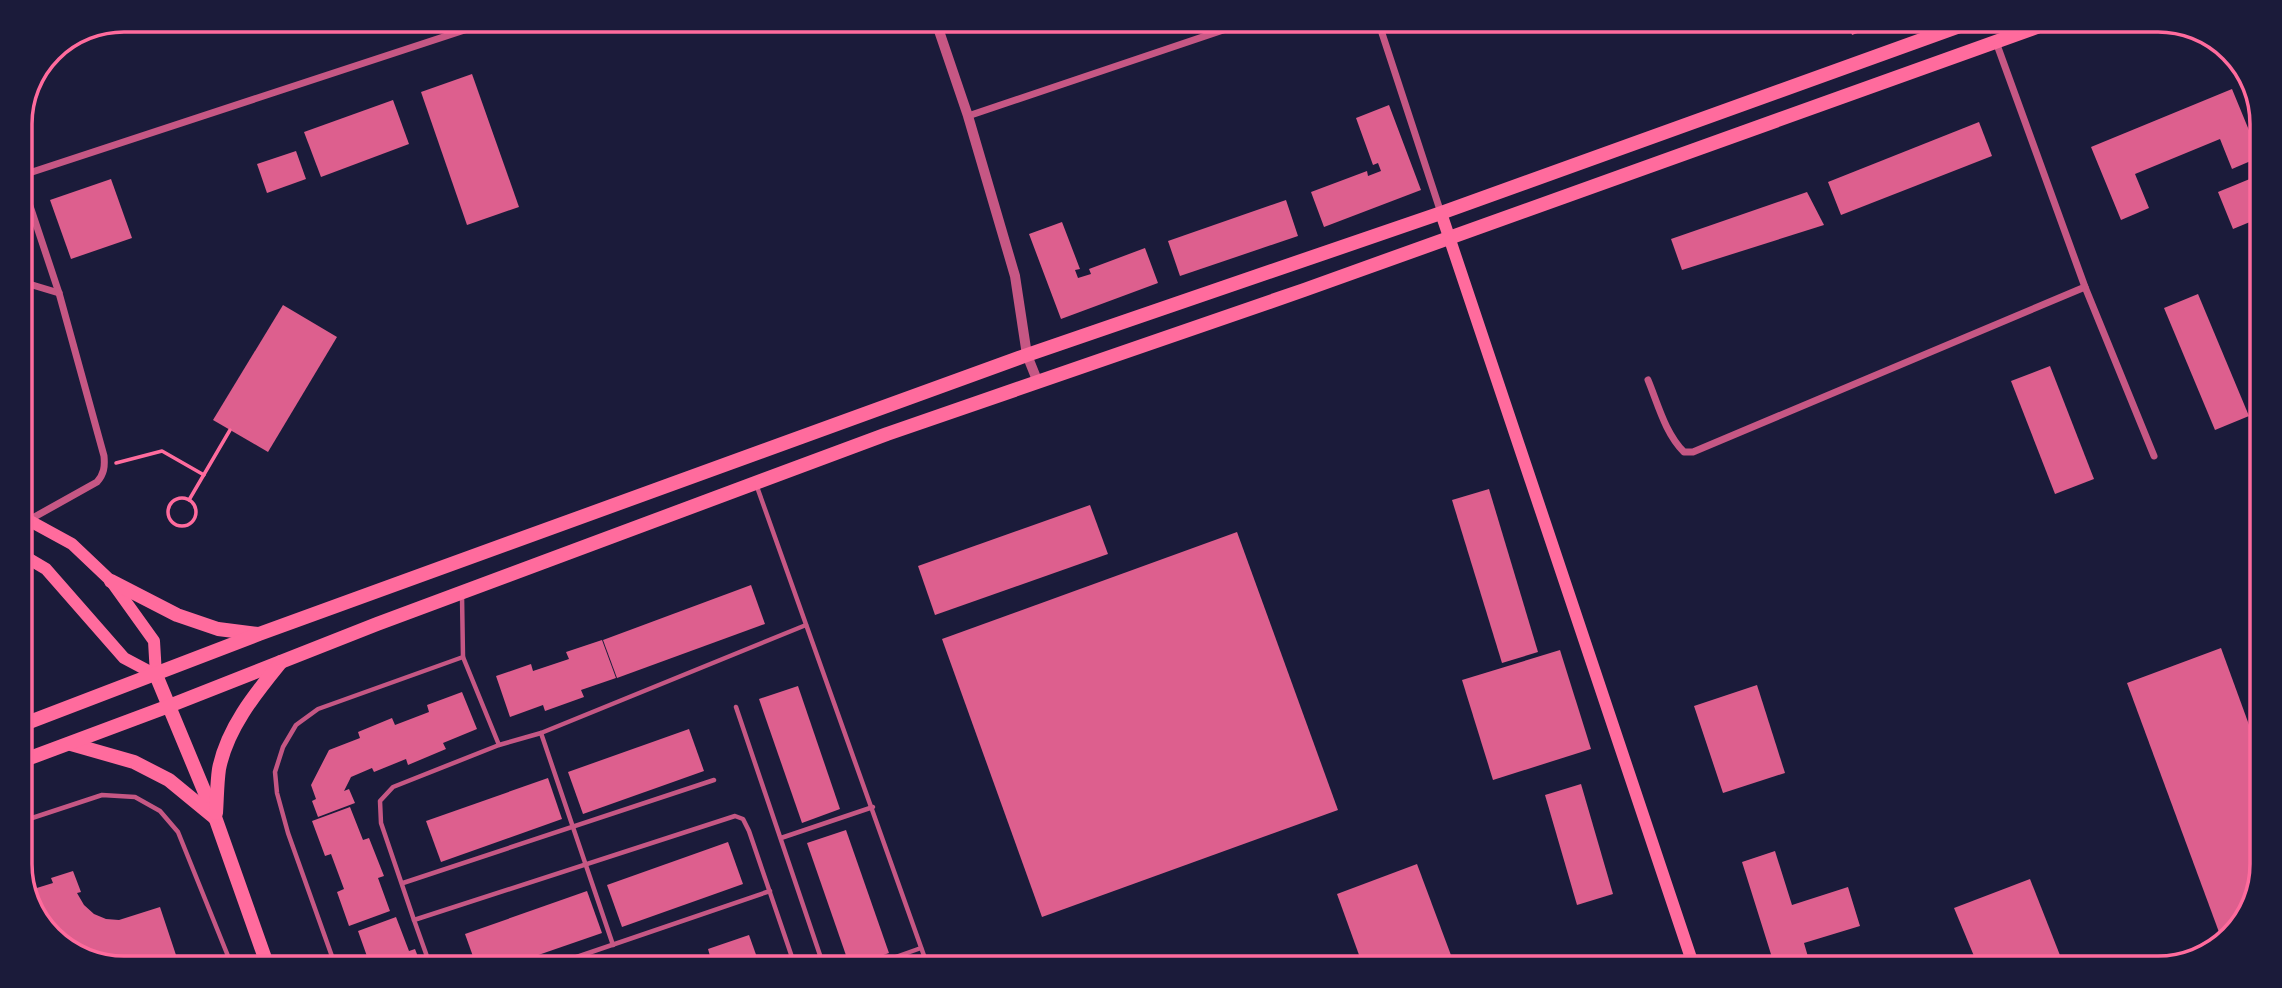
<svg xmlns="http://www.w3.org/2000/svg" width="2282" height="988" font-family="'Fira Sans Condensed',sans-serif">
<style>
.building{fill:#dd5f8e}
.lines{fill:none;stroke-linecap:round;stroke-linejoin:round}
.path{stroke:#ff6b9d;stroke-width:3.5}
.service{stroke:#c65784;stroke-width:4.5}
.minor{stroke:#c65784;stroke-width:7}
.tertiary{stroke:#c65784;stroke-width:10}
.secondary{stroke:#ff6b9d;stroke-width:12}
.primary{stroke:#ff6b9d;stroke-width:12}
.trunk{stroke:#ff6b9d;stroke-width:14}
.rim{fill:none;stroke:#ff6b9d;stroke-width:3.5}
</style>
<rect width="100%" height="100%" fill="#1b1b3a"/>
<!-- building -->
<g class="building">
<polygon points="1849,26 1876,26 1852,35"/>
<polygon points="472,74 519,207 467,225 421,92"/>
<polygon points="2232,89 2260,157 2232,169 2220,139 2135,174 2149,208 2121,220 2091,147"/>
<polygon points="393,100 409,144 321,177 304,132"/>
<polygon points="1389,105 1421,190 1324,227 1311,192 1367,171 1368,176 1381,171 1378,163 1373,165 1356,118"/>
<polygon points="1979,122 1992,156 1841,215 1828,182"/>
<polygon points="296,151 306,179 267,193 257,164"/>
<polygon points="2262,174 2262,217 2233,229 2218,192"/>
<polygon points="111,179 132,238 71,259 50,200"/>
<polygon points="1807,192 1824,225 1682,270 1671,239"/>
<polygon points="1286,200 1298,236 1180,276 1168,241"/>
<polygon points="1062,222 1080,269 1075,270 1078,278 1091,274 1089,269 1145,248 1158,283 1061,319 1029,234"/>
<polygon points="2198,294 2249,416 2215,430 2164,308"/>
<polygon points="283,305 337,337 268,452 213,420"/>
<polygon points="2050,366 2094,479 2055,494 2011,381"/>
<polygon points="1489,489 1538,652 1502,663 1452,500"/>
<polygon points="1090,505 1108,554 935,615 918,566"/>
<polygon points="1237,532 1338,810 1042,917 942,639"/>
<polygon points="751,585 765,624 617,678 603,640"/>
<polygon points="602,640 616,678 581,690 584,697 545,711 543,705 510,717 496,676 531,664 533,671 569,659 566,652"/>
<polygon points="2221,648 2256,744 2255,904 2223,943 2127,683"/>
<polygon points="1560,650 1591,749 1493,780 1462,680"/>
<polygon points="1757,685 1785,773 1723,793 1694,706"/>
<polygon points="798,686 840,809 802,823 759,699"/>
<polygon points="462,692 477,729 443,743 446,749 408,765 406,759 374,772 372,768 351,777 344,791 349,789 355,803 318,817 312,801 316,799 311,785 329,750 360,738 358,732 392,718 395,725 429,712 427,705"/>
<polygon points="689,729 704,771 583,814 568,772"/>
<polygon points="548,778 562,819 441,862 426,821"/>
<polygon points="1581,784 1613,894 1577,905 1545,795"/>
<polygon points="350,807 363,840 369,838 384,876 378,878 390,911 349,926 337,892 344,889 331,854 325,856 312,821"/>
<polygon points="846,830 889,953 858,964 849,964 807,843"/>
<polygon points="728,842 743,884 622,927 607,885"/>
<polygon points="1775,851 1792,905 1848,887 1860,926 1804,943 1811,967 1775,967 1742,862"/>
<polygon points="1417,864 1455,966 1363,966 1337,894"/>
<polygon points="73,871 81,892 77,893 84,905 94,914 106,919 119,920 160,907 178,961 84,961 41,927 27,891 53,883 51,878"/>
<polygon points="2030,879 2065,968 1979,968 1954,908"/>
<polygon points="587,891 602,933 518,962 475,962 465,934"/>
<polygon points="396,917 409,951 415,949 420,962 369,962 358,931"/>
<polygon points="749,935 759,963 712,963 708,949"/>
</g>
<g class="lines">
<!-- path -->
<g class="path">
<polyline points="116,463 162,451 204,475"/>
<circle cx="182" cy="512" r="14"/>
<polyline points="189,500 230,430"/>
</g>
<!-- service -->
<g class="service">
<polyline points="756,484 927,964"/>
<polyline points="462,596 463,657 499,745"/>
<polyline points="736,707 823,964"/>
<polyline points="541,733 613,945"/>
<polyline points="20,822 102,795 135,797 160,811 178,832 230,961"/>
<polyline points="781,838 873,807"/>
<polyline points="403,883 714,780"/>
<polyline points="414,920 381,823 380,801 393,787 499,745 541,733 806,625"/>
<polyline points="251,961 264,958"/>
<polyline points="334,962 288,833 277,793 275,772 283,747 296,725 318,709 463,657"/>
<polyline points="429,962 414,920 735,816 743,819 749,831 794,963"/>
<polyline points="562,962 770,891"/>
<polyline points="876,964 921,948"/>
</g>
<!-- minor -->
<g class="minor">
<polyline points="1379,24 1441,213"/>
<polyline points="1996,42 2085,287 2154,456"/>
<polyline points="968,116 1241,24"/>
<polyline points="19,281 59,293"/>
<path d="M1648 380C1658 404 1665 433 1684 452H1693L2085 287"/>
<path d="M29 520 97 482C104 474 105 467 104 456L59 293 20 176 492 21"/>
</g>
<!-- tertiary -->
<polyline class="tertiary" points="936,22 968,116 1015,276 1027,355 1037,380"/>
<!-- secondary -->
<polyline class="secondary" points="1441,213 1694,967"/>
<!-- primary -->
<g class="primary">
<polyline points="19,515 72,544 111,581 154,641 156,675"/>
<polyline points="19,553 46,569 124,658 156,675"/>
</g>
<!-- trunk -->
<g class="trunk">
<polyline points="111,581 177,615 218,629 258,634"/>
<polyline points="156,675 215,817 266,961"/>
<polyline points="19,726 259,634 1027,355 1441,213 1960,26"/>
<polyline points="71,744 134,762 169,780 214,817"/>
<polyline points="19,762 169,706 377,624 887,434 1304,290 2037,27"/>
<path d="M216 813C217 798 217 783 219 769 227 728 255 694 281 662"/>
</g>
</g>
<!-- crop -->
<path d="M0 0H2282V988H0ZM124 32H2158A92 92 0 0 1 2250 124V864A92 92 0 0 1 2158 956H124A92 92 0 0 1 32 864V124A92 92 0 0 1 124 32Z" fill="#1b1b3a" fill-rule="evenodd"/>
<path class="rim" d="M124 32H2158A92 92 0 0 1 2250 124V864A92 92 0 0 1 2158 956H124A92 92 0 0 1 32 864V124A92 92 0 0 1 124 32Z"/>
</svg>
